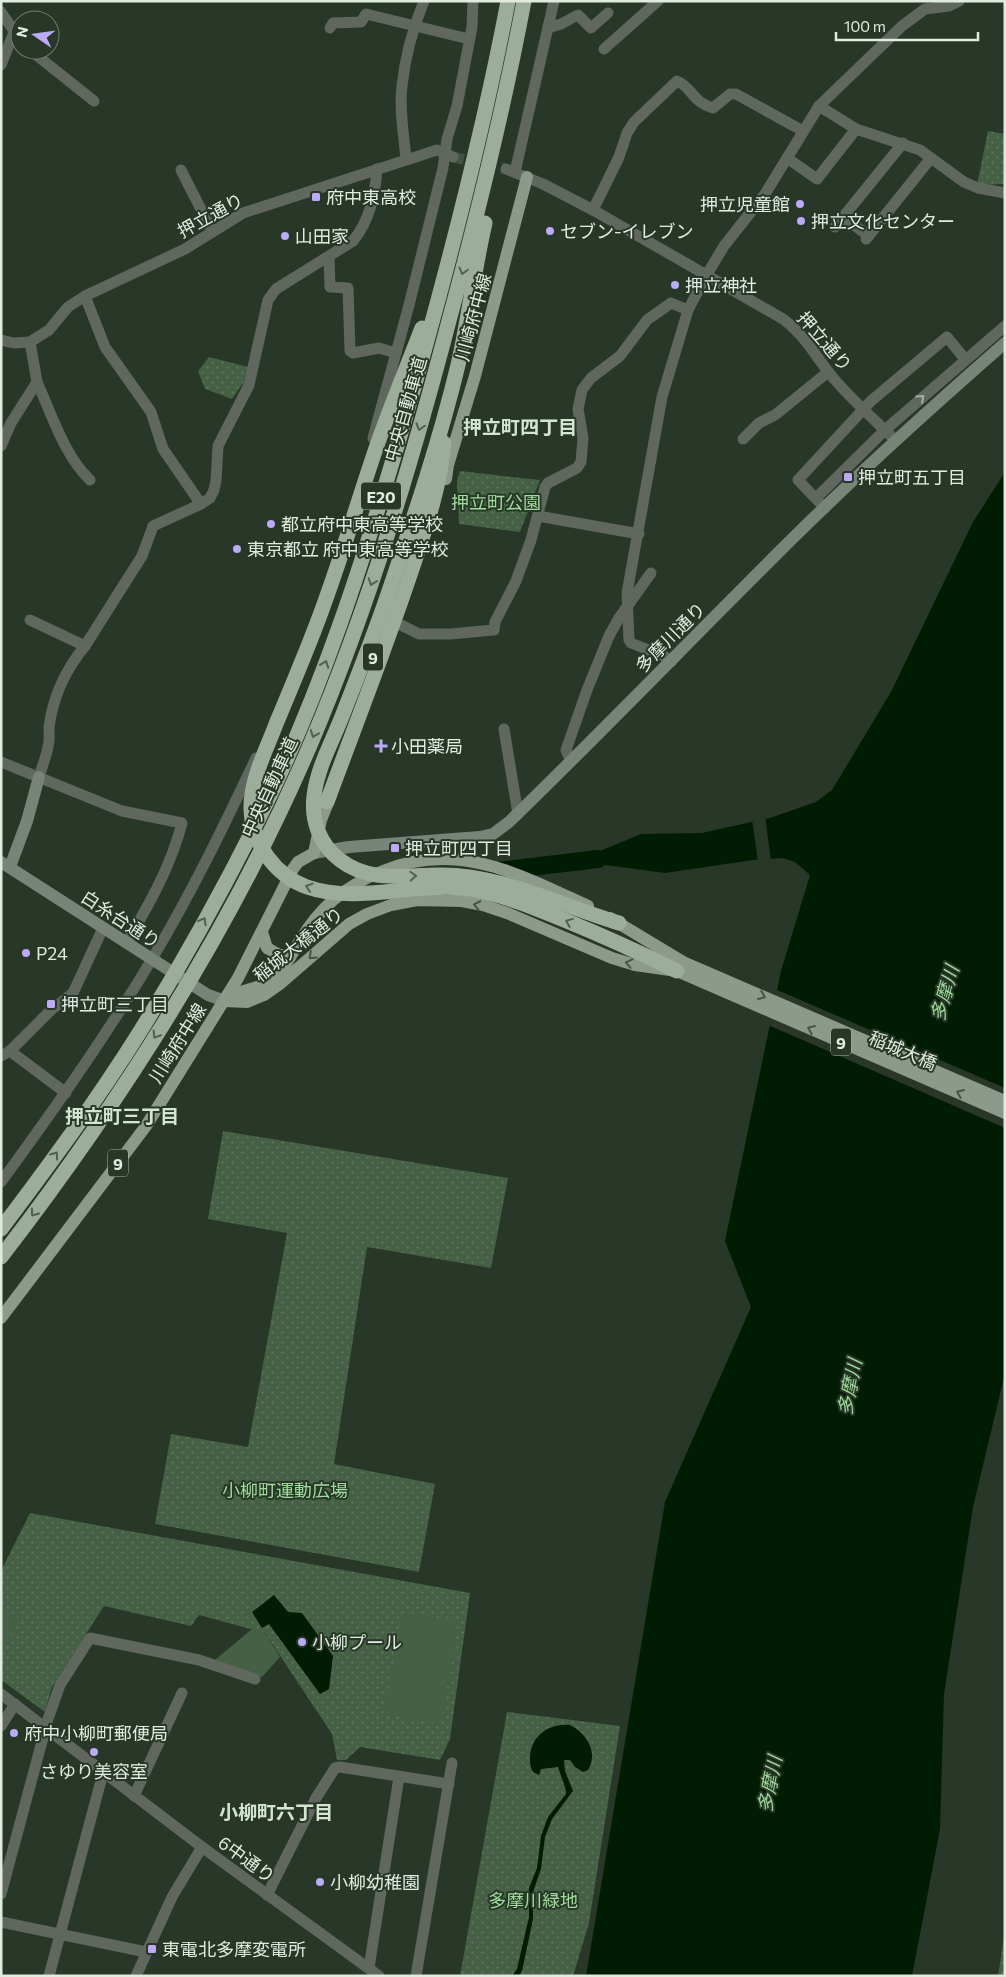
<svg xmlns="http://www.w3.org/2000/svg" width="1006" height="1977" font-family="Commissioner,'Noto Sans JP',sans-serif">
<style>
.park{fill:url(#park-dots)}
.garden{fill:#456044}
.water{fill:#001c02}
.pier{fill:#283727}
.lines{fill:none;stroke-linecap:round;stroke-linejoin:round}
.river{stroke:#001c02;stroke-width:18}
.street-tunnel{stroke:#445243;stroke-width:11;stroke-dasharray:11 5.5;stroke-linecap:butt}
.street{stroke:#5f675f;stroke-width:11}
.secondary{stroke:#788478;stroke-width:12}
.primary{stroke:#8b9a8a;stroke-width:12}
.highway{stroke:#9cae9b;stroke-width:15}
.oneway{stroke:#516150}
.oneway2{stroke:#a6b0a6}
.oneway3{stroke:#465545}
.poi-dot{fill:#bbaaf6;stroke:#283727;stroke-width:2}
.labels{text-anchor:middle;dominant-baseline:central;stroke-width:4;stroke-linejoin:round;paint-order:stroke}
.shield{fill:#283727;stroke:#aab5a8;stroke-width:1}
.shield-label{font-size:16px;font-weight:bold;fill:#e1ebe0}
.poi-label{font-size:18px;fill:#e1ebe0;stroke:#283727;text-anchor:start}
.street-label{font-size:18px;fill:#e1ebe0;stroke:#283727}
.park-label{font-size:18px;fill:#9edd9c;stroke:#283727}
.neighbourhood-label{font-size:19px;font-weight:bold;fill:#d3e6d2;stroke:#283727}
.water-label{font-size:19px;font-style:italic;fill:#9ad998;stroke:#283727}
</style>
<defs>
<pattern id="park-dots" width="8" height="8" patternUnits="userSpaceOnUse" patternTransform="scale(1.25)"><rect width="8" height="8" fill="#456044"/><path d="M2 2h.1M6 6h.1" fill="none" stroke="#60775f" stroke-width="1.8" stroke-linecap="round"/></pattern>
</defs>
<rect width="100%" height="100%" fill="#283727"/>
<!-- park -->
<g class="park">
<polygon points="988,131 1005,134 1005,184 977,185"/>
<polygon points="209,357 248,367 244,382 232,399 205,389 198,371"/>
<polygon points="460,471 540,480 520,532 459,524 457,481"/>
<polygon points="223,1131 508,1178 491,1268 367,1247 334,1464 435,1484 419,1572 155,1524 171,1434 248,1447 287,1233 208,1219"/>
<polygon points="30,1513 470,1593 450,1739 440,1760 360,1747 346,1760 337,1760 332,1734 265,1633 199,1615 191,1626 104,1606 52,1687 45,1712 1,1680 1,1571"/>
<polygon points="507,1712 620,1726 589,1923 573,1976 460,1976"/>
<polygon points="1005,1930 1005,1976 998,1976"/>
</g>
<!-- garden -->
<g class="garden">
<polygon points="1,1609 20,1619 1,1654"/>
<polygon points="403,1613 458,1621 441,1724 383,1714"/>
<polygon points="252,1629 265,1633 280,1657 262,1677 215,1660"/>
</g>
<!-- water -->
<g class="water">
<polygon points="1005,472 1005,1373 973,1507 944,1694 940,1829 912,1976 586,1976 665,1502 751,1307 725,1241 781,971 810,875 795,862 783,858 753,860 665,873 576,861 641,834 702,833 770,818 816,802 832,790 891,692 973,522"/>
<polygon points="274,1595 288,1612 302,1613 333,1656 329,1689 320,1694 269,1624 262,1628 252,1612"/>
<path d="M570 1725C586 1733 599 1752 588 1770L583 1772 575 1767 570 1760H564L565 1771 573 1791 552 1819 545 1837 541 1869 533 1892V1919L522 1971 519 1976H512L517 1969 529 1917V1888L537 1868 541 1836 548 1817 566 1794C567 1790 560 1774 558 1767L541 1769 539 1775 533 1772C530 1767 530 1763 530 1757 531 1735 550 1723 570 1725Z"/>
</g>
<!-- pier -->
<g class="pier">
<polygon points="765,816 771,861 758,862 752,819"/>
<polygon points="775,989 1005,1088 1005,1128 768,1025"/>
</g>
<g class="lines">
<!-- river -->
<polyline class="river" points="497,871 598,859"/>
<!-- street-tunnel -->
<polyline class="street-tunnel" points="453,157 506,169"/>
<!-- street -->
<g class="street">
<polyline points="1,12 20,40"/>
<polyline points="330,28 333,23 361,22 366,14 469,39"/>
<polyline points="548,28 561,24 578,15 591,28 608,13"/>
<polyline points="604,49 658,1"/>
<polyline points="30,50 94,101"/>
<polyline points="1,65 14,32"/>
<polyline points="819,106 856,129 920,150 964,182 978,188 1005,193"/>
<polyline points="787,158 817,179 856,129"/>
<path d="M406 159C404 136 399 110 402 86 405 57 413 28 424 1"/>
<path d="M506 169 543 184 593 210 783 319C805 335 817 359 835 380 853 401 875 420 895 440"/>
<polyline points="181,170 212,231"/>
<polyline points="515,172 554,1"/>
<path d="M593 210 619 157 627 133 634 122 677 81C692 87 692 102 713 108L730 94H736L803 131"/>
<polyline points="843,217 869,236"/>
<polyline points="835,227 903,143"/>
<polyline points="866,239 931,158"/>
<polyline points="329,257 330,287 348,288 350,351 353,353 379,348 396,353"/>
<polyline points="85,296 105,347 151,412 163,449 201,504"/>
<polyline points="1,340 14,343 30,342 49,330 68,307 85,296 185,249 243,213 437,150 453,157"/>
<path d="M37 382C52 415 64 455 90 480"/>
<polyline points="373,438 409,305 443,168 447,139 457,106 472,27 473,1"/>
<polyline points="743,439 759,423 775,415 828,372"/>
<polyline points="1,446 11,423 37,382 30,342"/>
<polyline points="816,498 885,430 1005,326"/>
<polyline points="825,508 798,480 871,401 947,337 965,359"/>
<polyline points="538,516 639,534"/>
<polyline points="30,620 85,646"/>
<polyline points="401,625 419,634 450,634 494,630 495,622 516,581 531,540 545,487 548,483 577,468 581,462 583,438 578,409 582,390 591,378 620,356 647,320 671,303 688,310"/>
<polyline points="671,662 664,656 631,643 629,640 627,593 662,397 688,310 706,276 724,246 765,194 819,106 902,26 925,9 949,6 959,1"/>
<polyline points="504,729 518,814"/>
<polyline points="571,761 566,750 587,690 609,636 619,618 651,573"/>
<path d="M1 762 122 811 182 823C171 866 149 905 126 943"/>
<path d="M39 777C42 767 46 757 48 747 50 740 49 734 49 727 53 697 66 669 85 646L142 556 153 526 201 504 210 498 214 490 216 481 218 446 249 385 268 300 276 289 353 241C370 220 375 195 377 169"/>
<polyline points="10,1051 66,1093"/>
<polyline points="1,1056 10,1051 51,1010 73,993 103,928"/>
<path d="M1 1182C54 1110 106 1036 152 959 191 894 224 826 256 758"/>
<polyline points="1,1694 202,1847 379,1976"/>
<polyline points="1,1726 15,1704"/>
<polyline points="134,1796 182,1693"/>
<polyline points="1,1894 48,1719 60,1685 90,1638 199,1660 255,1679"/>
<polyline points="267,1895 316,1798 335,1768 340,1767 449,1784"/>
<polyline points="1,1922 146,1952"/>
<polyline points="369,1968 399,1777"/>
<polyline points="49,1976 103,1773"/>
<polyline points="136,1976 172,1897 202,1847"/>
<polyline points="416,1976 452,1763"/>
</g>
<!-- secondary -->
<g class="secondary">
<path d="M314 853 349 847 480 837 493 834 509 822C605 729 698 632 794 537 862 470 933 406 1005 343"/>
<polyline points="1,862 208,995 225,1001"/>
<polyline points="10,867 27,821 39,777"/>
</g>
<!-- primary -->
<g class="primary">
<polyline points="446,479 448,465 475,376 527,177"/>
<polyline points="314,853 321,820 331,795"/>
<polyline points="610,918 683,962 1005,1101"/>
<polyline points="262,932 267,948 279,955 291,955"/>
<path d="M225 1001C229 998 233 995 238 993 250 988 262 988 272 979 285 969 292 953 301 939 309 926 320 912 332 901 347 888 365 878 383 871 459 840 520 875 588 906"/>
<polyline points="225,1001 247,1002 264,995 281,983 349,924 367,914 391,905 417,900 462,901 483,905 507,913 612,958 635,965 677,971 1005,1113"/>
<polyline points="1,1318 146,1126 238,978 293,869 298,862 314,853"/>
</g>
<!-- highway -->
<g class="highway">
<path d="M485 223C474 270 469 318 458 365 439 444 413 520 387 597 373 638 357 678 341 719 331 744 317 769 314 796 311 821 320 845 340 860 370 883 403 875 438 875 501 874 559 905 619 923"/>
<path d="M422 328C405 372 387 415 372 460 353 517 336 575 314 631 302 662 289 693 276 724 266 751 250 780 251 810 252 844 276 876 307 887 356 904 411 883 462 888 497 892 530 906 562 919 601 935 639 952 677 971"/>
<path d="M327 802C355 726 385 650 411 572 425 530 440 488 444 443"/>
<path d="M1 1229C50 1164 98 1099 141 1030 183 962 223 890 259 818 321 694 364 559 403 426 443 287 481 144 508 1"/>
<path d="M1 1257C122 1100 233 926 311 743 369 606 412 462 450 317 478 213 504 107 524 1"/>
</g>
</g>
<!-- one-way arrows -->
<defs><path id="oneway-chevron" d="M-2-3.5L2.5 0L-2 3.5" fill="none" stroke-width="1.6" stroke-linecap="round" stroke-linejoin="round" transform="scale(1.25)"/></defs>
<g class="oneway">
<use href="#oneway-chevron" transform="translate(463 271) rotate(105)"/>
<use href="#oneway-chevron" transform="translate(420 427) rotate(106)"/>
<use href="#oneway-chevron" transform="translate(372 582) rotate(109)"/>
<use href="#oneway-chevron" transform="translate(325 664) rotate(-70)"/>
<use href="#oneway-chevron" transform="translate(314 734) rotate(112)"/>
<use href="#oneway-chevron" transform="translate(413 876) rotate(-3)"/>
<use href="#oneway-chevron" transform="translate(309 887) rotate(-162)"/>
<use href="#oneway-chevron" transform="translate(203 921) rotate(-61)"/>
<use href="#oneway-chevron" transform="translate(569 922) rotate(-158)"/>
<use href="#oneway-chevron" transform="translate(156 1035) rotate(122)"/>
<use href="#oneway-chevron" transform="translate(55 1155) rotate(-54)"/>
<use href="#oneway-chevron" transform="translate(34 1213) rotate(126)"/>
</g>
<use class="oneway2" href="#oneway-chevron" transform="translate(921 398) rotate(-42)"/>
<g class="oneway3">
<use href="#oneway-chevron" transform="translate(477 905) rotate(-168)"/>
<use href="#oneway-chevron" transform="translate(312 956) rotate(137)"/>
<use href="#oneway-chevron" transform="translate(629 963) rotate(-167)"/>
<use href="#oneway-chevron" transform="translate(762 996) rotate(23)"/>
<use href="#oneway-chevron" transform="translate(811 1029) rotate(-157)"/>
<use href="#oneway-chevron" transform="translate(960 1093) rotate(-157)"/>
</g>
<!-- markers -->
<g class="poi-dot">
<rect x="311" y="192" width="10" height="10" rx="2.5"/>
<circle cx="800" cy="204" r="5"/>
<circle cx="801" cy="221" r="5"/>
<circle cx="550" cy="231" r="5"/>
<circle cx="285" cy="236" r="5"/>
<circle cx="675" cy="285" r="5"/>
<rect x="843" y="472" width="10" height="10" rx="2.5"/>
<circle cx="271" cy="524" r="5"/>
<circle cx="237" cy="549" r="5"/>
<path d="M378.5 738.5h5v5h5v5h-5v5h-5v-5h-5v-5h5z"/>
<rect x="390" y="843" width="10" height="10" rx="2.5"/>
<circle cx="26" cy="953" r="5"/>
<rect x="46" y="999" width="10" height="10" rx="2.5"/>
<circle cx="302" cy="1642" r="5"/>
<circle cx="14" cy="1733" r="5"/>
<circle cx="94" cy="1752" r="5"/>
<circle cx="320" cy="1882" r="5"/>
<rect x="147" y="1944" width="10" height="10" rx="2.5"/>
</g>
<g class="labels">
<!-- shield labels -->
<g class="shield">
<rect x="361" y="482.5" width="40" height="27" rx="4"/>
<rect x="363" y="643.5" width="20" height="27" rx="4"/>
<rect x="831" y="1028.5" width="20" height="27" rx="4"/>
<rect x="108" y="1149.5" width="20" height="27" rx="4"/>
</g>
<g class="shield-label">
<text x="381" y="496">E20</text>
<text x="373" y="657">9</text>
<text x="841" y="1042">9</text>
<text x="118" y="1163">9</text>
</g>
<!-- poi labels -->
<g class="poi-label">
<text x="326" y="197">府中東高校</text>
<text x="790" y="204" text-anchor="end">押立児童館</text>
<text x="811" y="221">押立文化センター</text>
<text x="560" y="231">セブン-イレブン</text>
<text x="295" y="236">山田家</text>
<text x="685" y="285">押立神社</text>
<text x="858" y="477">押立町五丁目</text>
<text x="281" y="524">都立府中東高等学校</text>
<text x="247" y="549">東京都立 府中東高等学校</text>
<text x="391" y="746">小田薬局</text>
<text x="405" y="848">押立町四丁目</text>
<text x="36" y="953">P24</text>
<text x="61" y="1004">押立町三丁目</text>
<text x="312" y="1642">小柳プール</text>
<text x="24" y="1733">府中小柳町郵便局</text>
<text x="94" y="1771" text-anchor="middle">さゆり美容室</text>
<text x="330" y="1882">小柳幼稚園</text>
<text x="162" y="1949">東電北多摩変電所</text>
</g>
<!-- street labels -->
<g class="street-label">
<text transform="translate(210 215) rotate(-29)">押立通り</text>
<text transform="translate(473 317) rotate(-75)">川崎府中線</text>
<text transform="translate(825 341) rotate(49)">押立通り</text>
<text transform="translate(405 409) rotate(-74)">中央自動車道</text>
<text transform="translate(670 637) rotate(-45)">多摩川通り</text>
<text transform="translate(269 787) rotate(-65)">中央自動車道</text>
<text transform="translate(121 919) rotate(33)">白糸台通り</text>
<text transform="translate(298 944) rotate(-38)">稲城大橋通り</text>
<text transform="translate(177 1043) rotate(-58)">川崎府中線</text>
<text transform="translate(903 1050) rotate(23)">稲城大橋</text>
<text transform="translate(247 1859) rotate(36)">6中通り</text>
</g>
<!-- park labels -->
<g class="park-label">
<text x="496" y="502">押立町公園</text>
<text x="285" y="1490">小柳町運動広場</text>
<text x="533" y="1900">多摩川緑地</text>
</g>
<!-- neighbourhood labels -->
<g class="neighbourhood-label">
<text x="520" y="426">押立町四丁目</text>
<text x="122" y="1115">押立町三丁目</text>
<text x="276" y="1811">小柳町六丁目</text>
</g>
<!-- water labels -->
<g class="water-label">
<text transform="translate(944 993) rotate(-74)">多摩川</text>
<text transform="translate(849 1387) rotate(-79)">多摩川</text>
<text transform="translate(769 1784) rotate(-79)">多摩川</text>
</g>
</g>
<!-- border -->
<rect width="1006" height="1977" fill="none" stroke="#e1ebe0" stroke-width="5"/>
<!-- north arrow -->
<g transform="translate(35 35) rotate(283)"><circle r="24" fill="#283727" stroke="#727f71"/>
<path d="M0-4L9 19L0 12L-9 19Z" fill="#bbaaf6"/>
<text y="-8" font-size="14" font-weight="bold" text-anchor="middle" fill="#e1ebe0">N</text>
</g>
<!-- scale -->
<path d="M836 32v8h142v-8" fill="none" stroke="#e1ebe0" stroke-width="2.5"/>
<text x="844" y="32" font-size="15" fill="#e1ebe0" stroke="#283727" stroke-width="4" paint-order="stroke">100 m</text>
</svg>
